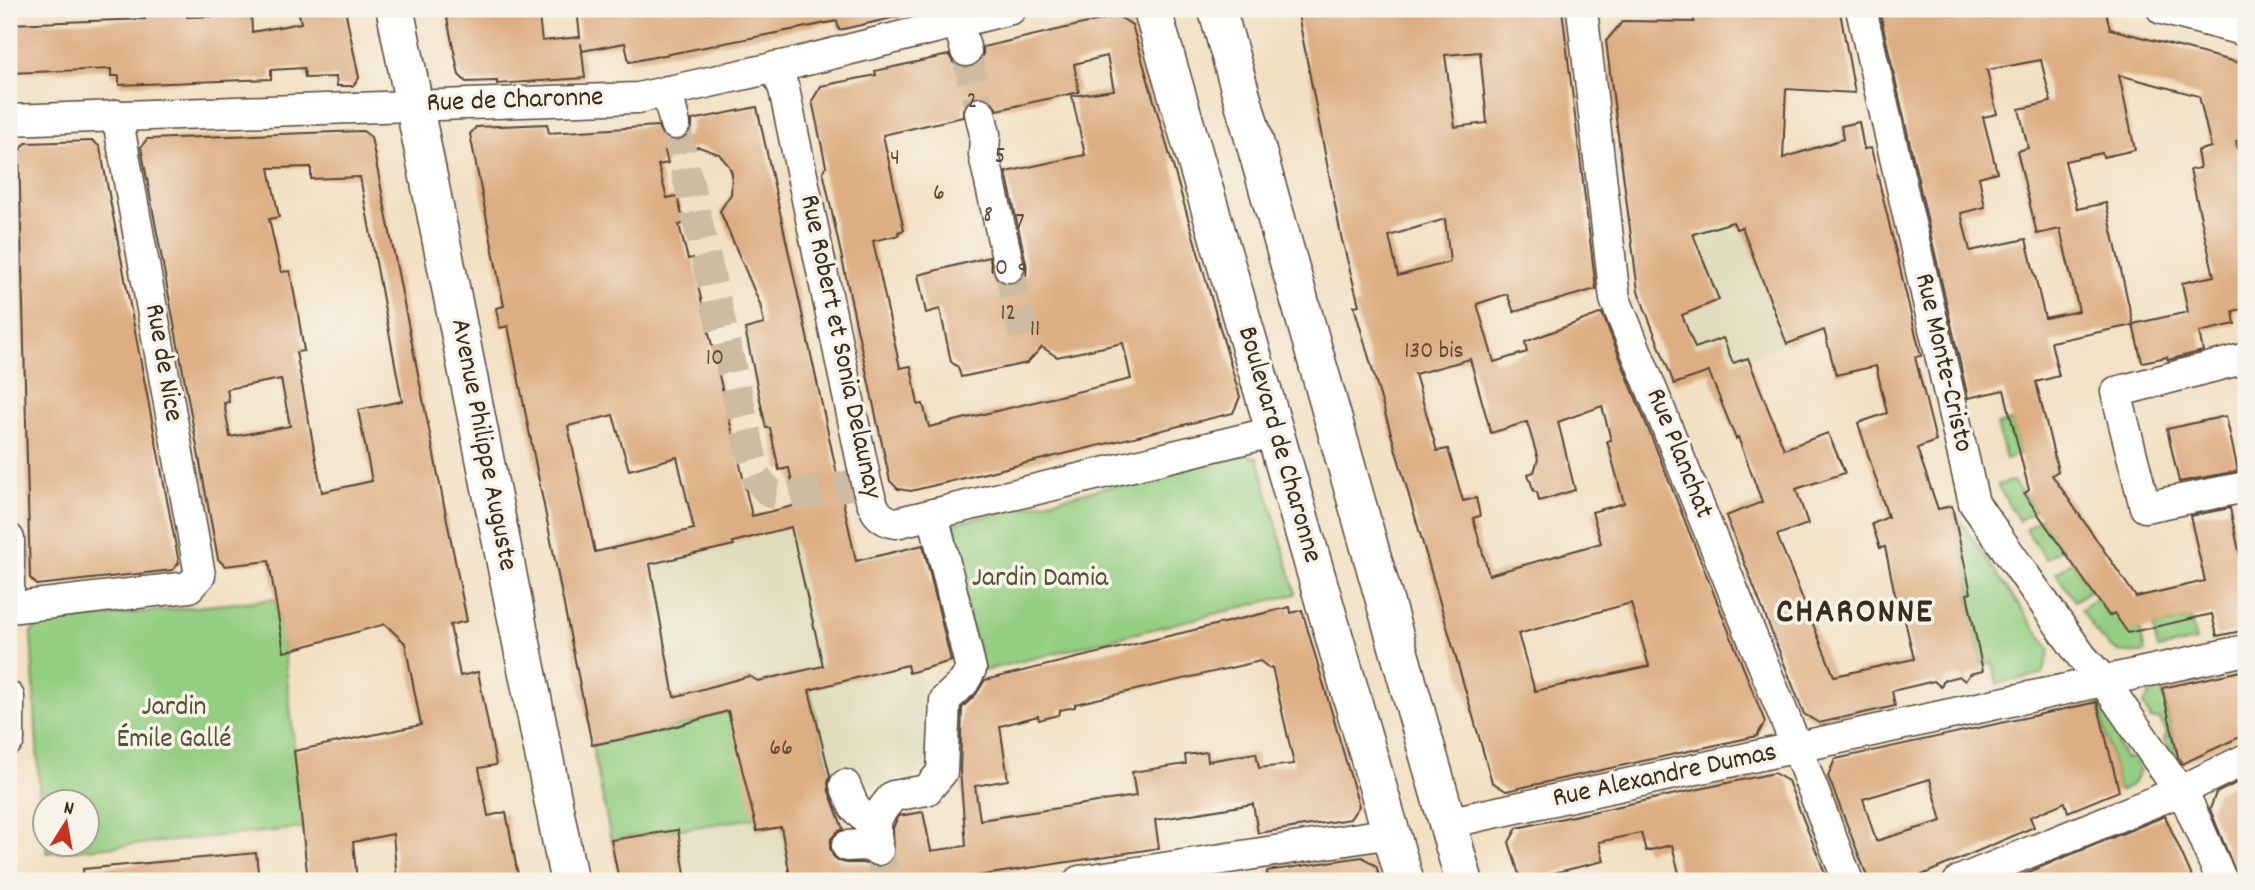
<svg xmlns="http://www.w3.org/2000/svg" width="2255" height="890" font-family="Dekko,sans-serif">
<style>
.built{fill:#e0dcbb}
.green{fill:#94ce82;stroke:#687c50;stroke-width:2}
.building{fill:#ddae83;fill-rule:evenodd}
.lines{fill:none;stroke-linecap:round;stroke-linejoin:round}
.minor-tunnel{stroke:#cdbca2;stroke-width:30;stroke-dasharray:30 15;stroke-linecap:butt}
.minor-casing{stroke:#564537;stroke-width:33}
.major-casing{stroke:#564537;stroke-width:40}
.minor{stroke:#fff;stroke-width:30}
.major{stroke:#fff;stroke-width:37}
.labels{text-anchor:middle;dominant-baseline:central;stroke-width:7;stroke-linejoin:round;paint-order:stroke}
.number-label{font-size:24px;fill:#644b37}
.street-label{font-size:28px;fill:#3b2a1e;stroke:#f7f3e8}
.park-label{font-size:28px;fill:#515337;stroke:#f7f3e8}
.district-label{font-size:35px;font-weight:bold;letter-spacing:2px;fill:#3b2a1e;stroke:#f7f3e8}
</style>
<rect width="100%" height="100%" fill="#f7f3e8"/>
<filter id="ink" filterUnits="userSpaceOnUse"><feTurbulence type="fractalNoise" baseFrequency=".0143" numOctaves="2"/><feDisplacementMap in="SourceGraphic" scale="14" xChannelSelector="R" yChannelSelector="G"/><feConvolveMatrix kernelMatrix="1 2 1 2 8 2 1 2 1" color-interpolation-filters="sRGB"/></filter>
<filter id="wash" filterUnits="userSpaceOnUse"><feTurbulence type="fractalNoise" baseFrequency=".00686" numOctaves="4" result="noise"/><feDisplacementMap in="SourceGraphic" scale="28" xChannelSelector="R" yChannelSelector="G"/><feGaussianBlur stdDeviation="1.57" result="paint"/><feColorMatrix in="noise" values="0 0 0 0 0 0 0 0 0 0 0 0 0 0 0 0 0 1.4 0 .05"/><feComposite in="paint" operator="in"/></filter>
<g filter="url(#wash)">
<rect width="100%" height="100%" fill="#f2e0c3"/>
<!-- built -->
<g class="built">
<polygon points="1787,198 1824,330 1674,384 1638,291 1632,247"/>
<polygon points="843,495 856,555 931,537 954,659 919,670 927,756 925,765 914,777 855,791 833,788 844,832 865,855 872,881 686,881 678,830 611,840 555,561"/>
</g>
<!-- green -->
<g class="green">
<polygon points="2012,421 2020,454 2006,459 1997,425"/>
<polygon points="1247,454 1258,459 1296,594 982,671 949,532 956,523"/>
<polygon points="2013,481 2035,510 2019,521 1997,485"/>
<polygon points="1954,512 2050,650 2042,674 1997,684 1993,663 1982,665 1967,594 1971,592"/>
<polygon points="2041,518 2062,548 2046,559 2026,530"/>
<polygon points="2072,562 2090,590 2075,601 2056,573"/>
<path d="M2097 598 2109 616 2114 613 2140 630 2145 652C2108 659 2099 636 2081 609Z"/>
<polygon points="275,599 283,641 303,828 47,853 46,845 88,844 88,802 46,802 45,839 39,785 31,632 39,623"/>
<polygon points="2191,619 2196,641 2158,649 2153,627"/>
<polygon points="809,688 837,805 611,840 592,745 653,733"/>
<polygon points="2162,688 2179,765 2164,739 2167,733 2159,719 2151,719 2143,705 2153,690"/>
<polygon points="2098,702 2121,738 2118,745 2126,759 2133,757 2140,770 2133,784 2119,791"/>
</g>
<g id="blocks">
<!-- building -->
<g class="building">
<polygon points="144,9 186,9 187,17 228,16 228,9 251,9 252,32 301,23 298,9 345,9 359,78 353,86 337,86 336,77 305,78 304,68 271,70 271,79 119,85 119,76 111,76 111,69 9,73 9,24 145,19"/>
<polygon points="445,9 538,9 542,41 580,37 577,9 901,9 901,16 839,30 837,21 629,62 625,43 582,51 581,43 585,78 497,84 497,81 466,82 459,75"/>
<path d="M1297 9H1562L1596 289 1514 312 1507 294 1477 304 1494 362 1527 352 1525 342 1602 313 1765 722 1757 736 1506 791 1492 782 1354 306 1359 305 1341 236ZM1480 52 1487 123 1455 127 1445 55ZM1445 219 1450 262 1398 276 1389 236ZM1470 359 1491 433 1527 422 1538 459 1534 472 1528 474 1534 492H1537L1539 501 1575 490 1558 422 1602 406 1611 440 1607 441 1624 503 1592 512 1601 543 1489 575 1473 518 1480 516 1476 498 1463 501 1448 449 1437 451 1415 374ZM1631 603 1649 666 1535 691 1518 634Z"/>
<path d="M1695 9H1796L1840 12 1855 93 1786 89 1783 158 1843 139 1841 126 1859 122 1864 149 1871 148 1921 356 1915 357 1936 441 1917 448 1938 509 1952 506 1971 593 1967 594 1983 671 1970 674 1965 681 1959 676 1944 680 1941 687 1934 681 1892 691 1895 706 1819 723 1804 714 1726 516 1762 502 1738 437 1736 439 1709 372 1674 384 1638 291 1606 41 1623 21 1694 22ZM1733 222 1736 229 1742 227 1787 344 1824 330 1836 375 1876 366 1887 413 1858 423 1888 517 1872 524 1880 548 1885 547 1898 609 1902 608 1914 659 1834 676 1777 535 1808 524 1796 489 1845 473 1828 433 1784 449 1748 358 1733 363 1723 338 1695 348 1682 315 1719 300 1693 234Z"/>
<path d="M1879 9H2091L2106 12 2110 29 2240 63 2246 89V139L2236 141 2246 189V308L2233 311 2235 324 2199 332 2203 351 2168 360 2167 357 2142 362 2133 325 2051 342 2059 376 2036 382 2058 471 2052 475 2136 597 2205 581 2190 516 2230 508 2246 585V630L2217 636 2212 614 2128 633 2114 613 2109 616 2024 494 2029 490 2004 390 1968 398ZM2041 60 2051 102 2019 109 2028 148 2017 151 2037 234 2060 229 2079 311 2045 318 2026 239 1970 251 1961 213 1985 207 1979 177 1997 172 1983 117 1997 114 1987 70ZM2119 75 2199 96 2211 147 2197 151 2200 168 2190 170 2214 276 2182 283 2188 312 2133 324 2106 203 2077 209 2065 161 2102 153 2103 157 2135 150Z"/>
<path d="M1118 16 1132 25 1240 397 1233 413 911 491 898 489 890 481 823 171 826 166 812 101 821 86 876 75 875 71 949 55 954 64 961 68H970L979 63 983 56V47ZM1107 56 1114 90 1072 96 1085 155 1006 172 1026 263V272L1021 279 1012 284 1003 283 997 279 989 257 918 275 926 313 940 309 951 362 958 367 961 377 1027 363 1042 347 1057 357 1123 343 1131 379 929 427 923 404 918 405 911 366 900 368 873 241 899 235 898 232 904 230 883 135 963 117V109L968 101 977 96 986 97 992 101 997 110 1079 92 1074 64Z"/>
<path d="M757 107 856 561 923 545 951 661 909 673 907 665 809 690 830 776 828 783 829 791 843 829 837 832 831 839 830 848 833 856 839 861 847 863H862L880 867 888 864 894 856 893 828 896 821 899 816 923 812 931 851 966 846 960 770 962 708 976 694 985 680 1290 607 1291 613 1302 610 1359 806 1350 819 1258 833 1253 804 1155 820 1159 848 944 881H791L781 827 757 831 728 711 653 733 592 745 508 326 500 328 496 308 504 306 470 134 476 127 547 124 549 133 658 126 663 136 671 141H678L688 136 692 128V120ZM699 147 719 154 729 166 732 174 731 194 720 211 760 304 764 324 745 329 766 428H770L779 470 789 468 797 505 752 516 698 286 700 285 693 258 688 259 679 225 684 223 677 196 667 198 658 165 668 163 665 151ZM613 415 629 470 677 457 694 529 595 552 568 426ZM791 527 823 666 758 681 749 676 674 697 650 564 734 545 733 542ZM1260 661 1269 668 1272 667 1294 764 1259 768 1256 753 1208 761 1207 752 1185 755 1186 764 1132 772 1136 796 980 820 975 786 1008 780 1000 726 1038 716 1039 720 1058 715 1060 710 1075 707V704Z"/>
<path d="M363 131 371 137 467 621 450 625 460 676 478 672 496 765 479 768 488 816 506 812 519 881H397L393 834 353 842 357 881H308L294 751 421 725 405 643 385 624 284 652 269 561 225 566 218 559 141 147 147 139ZM311 167V179L360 177 402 401 358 410 372 481 322 492 296 352 304 351 298 314 290 271 281 272 269 219 279 217 269 168ZM281 379 290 426 230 437 224 403 229 402 227 389Z"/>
<polygon points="93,141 100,147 179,563 173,570 37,585 30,578 19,151 26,143"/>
<polygon points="2226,416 2238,471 2179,482 2167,429"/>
<polygon points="2246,670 2246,734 2182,764 2178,757 2162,688"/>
<path d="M2097 702 2119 791 2068 812 2065 802 2030 817 2034 827 1908 881H1869L1828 776 1835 759ZM1930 779 1942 821 1876 841 1863 799Z"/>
<polygon points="1774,773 1788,781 1828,881 1681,881 1672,845 1646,851 1641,833 1599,842 1604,861 1553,873 1553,875 1550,876 1551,881 1521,881 1509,842 1517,828"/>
<polygon points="2246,778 2246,881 2239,881 2210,809 2216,793"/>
<polygon points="2165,816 2194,881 2008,881 2055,861"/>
<polygon points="678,830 686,881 619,881 611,840"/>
<polygon points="256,853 259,881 84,881 83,869"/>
<polygon points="1362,857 1376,866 1381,881 1268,881 1267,871"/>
</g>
</g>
</g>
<g filter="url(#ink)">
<use href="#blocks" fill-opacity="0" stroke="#564537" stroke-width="2"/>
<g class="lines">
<!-- minor-tunnel -->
<g class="minor-tunnel">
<polyline points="966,51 980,113"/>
<polyline points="675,124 757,479 770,493 787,497 866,482"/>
<polyline points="1009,267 1024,336"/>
<polyline points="877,841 886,881"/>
</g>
<!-- minor casing -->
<g class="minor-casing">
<g id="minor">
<polyline points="1582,9 1615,299 1797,748 1848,881"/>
<polyline points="1861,9 1974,503 2082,657 2103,680 2189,805 2222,881"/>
<polyline points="2162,9 2246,31"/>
<polyline points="958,21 966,51"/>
<path d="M775 67 784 89 866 482C872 502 873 519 896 523L1273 432"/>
<polyline points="667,91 675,124"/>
<polyline points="980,113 985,134 984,155 1009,267"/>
<polyline points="9,120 638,98 799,62 1011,9"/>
<polyline points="2246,358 2116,392 2145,507 2246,487"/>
<polyline points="9,539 9,603"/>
<polyline points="9,608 189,587 200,575 117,115"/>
<polyline points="9,697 9,740"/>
<polyline points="845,785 854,807 874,828"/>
<polyline points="1447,823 2246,650"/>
<path d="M877 841C873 818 879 813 893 796L927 790 942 772 945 700 964 682 971 669 933 514"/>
<polyline points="847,846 865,845 878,850"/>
<polyline points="1079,881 1392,833"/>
<polyline points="1959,881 2178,792 2246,759"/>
</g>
</g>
<!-- major casing -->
<g class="major-casing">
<g id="major">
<polyline points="395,9 569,881"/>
<polyline points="1152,9 1405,881"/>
<polyline points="1217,9 1464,881"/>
</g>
</g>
<!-- minor -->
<use href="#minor" class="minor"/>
<!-- major -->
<use href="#major" class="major"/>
</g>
</g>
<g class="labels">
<!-- number labels -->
<g class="number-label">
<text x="972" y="102">2</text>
<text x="1000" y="157">5</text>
<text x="895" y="159">4</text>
<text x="939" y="194">6</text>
<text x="988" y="216">8</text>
<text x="1020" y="223">7</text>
<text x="999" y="269">10</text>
<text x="1023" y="272">9</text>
<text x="1008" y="314">12</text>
<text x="1035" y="330">11</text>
<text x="1434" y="352">130 bis</text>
<text x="715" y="359">10</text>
<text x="781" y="749">66</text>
</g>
<!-- street labels -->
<g class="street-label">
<text transform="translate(515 102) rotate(-2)">Rue de Charonne</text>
<text transform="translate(839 347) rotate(78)">Rue Robert et Sonia Delaunay</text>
<text transform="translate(162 363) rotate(80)">Rue de Nice</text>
<text transform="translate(1942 363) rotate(77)">Rue Monte-Cristo</text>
<text transform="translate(482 445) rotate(79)">Avenue Philippe Auguste</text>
<text transform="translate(1278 445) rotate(74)">Boulevard de Charonne</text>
<text transform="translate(1678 454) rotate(68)">Rue Planchat</text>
<text transform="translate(1665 777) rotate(-12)">Rue Alexandre Dumas</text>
</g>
<!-- park labels -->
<g class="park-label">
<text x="1040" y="580">Jardin Damia</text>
<text x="174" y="709">Jardin<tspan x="174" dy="32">Émile Gallé</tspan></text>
</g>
<!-- district labels -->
<g class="district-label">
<text x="1855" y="614">CHARONNE</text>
</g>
</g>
<!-- margin -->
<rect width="2255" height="890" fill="none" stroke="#f7f3e8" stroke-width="35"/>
<!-- north arrow -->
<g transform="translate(66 823) rotate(11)"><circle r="33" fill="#f7f3e8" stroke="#aca397" stroke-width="2"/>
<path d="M0-5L12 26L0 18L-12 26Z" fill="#c8321e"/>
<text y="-10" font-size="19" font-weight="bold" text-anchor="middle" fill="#3b2a1e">N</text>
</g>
</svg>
